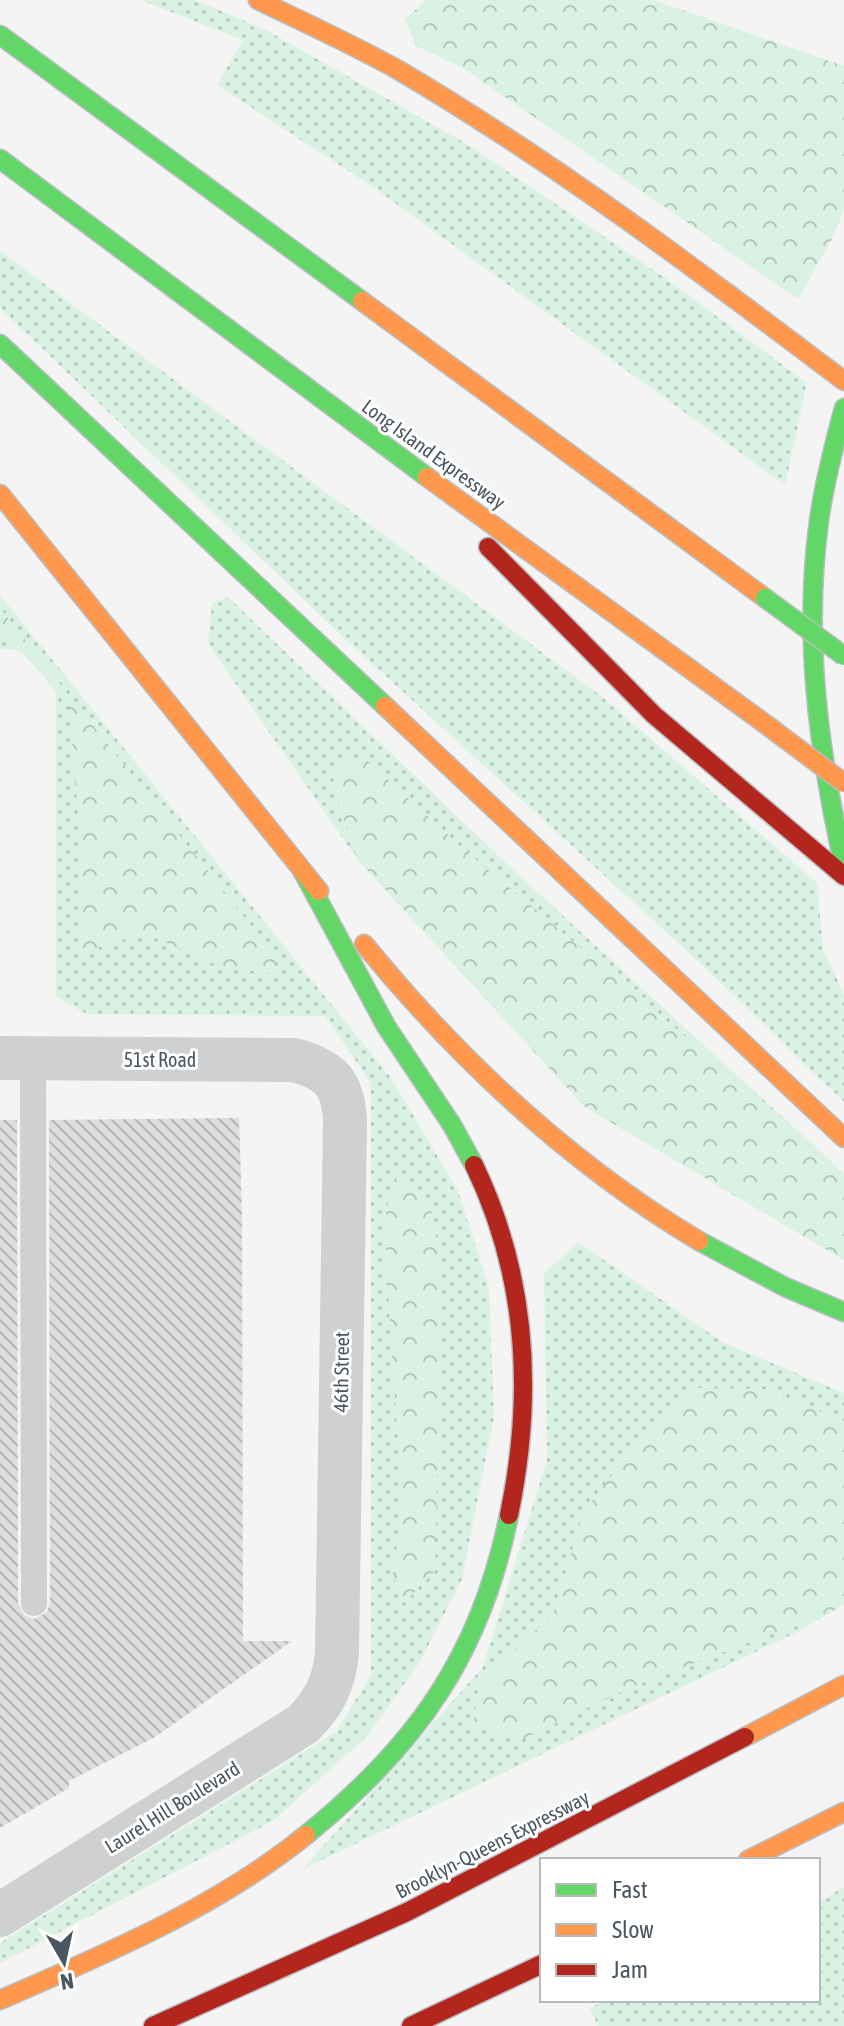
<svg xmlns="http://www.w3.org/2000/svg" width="844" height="2026" font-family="'Asap Condensed',sans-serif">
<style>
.grass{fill:url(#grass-dots)}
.forest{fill:url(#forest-crowns)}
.building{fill:url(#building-back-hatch)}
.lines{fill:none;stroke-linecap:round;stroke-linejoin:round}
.fast-casing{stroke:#b9bec3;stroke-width:21}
.slow-casing{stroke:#b9bec3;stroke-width:21}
.jam-casing{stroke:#b9bec3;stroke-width:21}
.lane{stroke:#ced0d2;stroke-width:26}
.street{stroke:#ced0d2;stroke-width:44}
.fast{stroke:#63d668;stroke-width:18}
.slow{stroke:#ff974d;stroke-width:18}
.jam{stroke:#b3261e;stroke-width:18}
.fast-bridge-casing{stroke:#b9bec3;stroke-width:21;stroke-linecap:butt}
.slow-bridge-casing{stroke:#b9bec3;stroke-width:21;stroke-linecap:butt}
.fast-bridge{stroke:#63d668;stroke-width:18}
.slow-bridge{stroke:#ff974d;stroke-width:18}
.labels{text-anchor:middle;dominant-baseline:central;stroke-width:6;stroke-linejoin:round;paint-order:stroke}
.street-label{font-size:20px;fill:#4a5661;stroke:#fff}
</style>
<defs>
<pattern id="grass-dots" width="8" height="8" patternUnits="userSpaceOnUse" patternTransform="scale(2)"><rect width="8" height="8" fill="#d9f2e3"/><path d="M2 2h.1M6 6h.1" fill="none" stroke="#b2c7bb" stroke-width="1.8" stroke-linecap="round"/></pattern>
<pattern id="forest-crowns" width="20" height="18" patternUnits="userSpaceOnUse" patternTransform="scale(2)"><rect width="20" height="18" fill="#d9f2e3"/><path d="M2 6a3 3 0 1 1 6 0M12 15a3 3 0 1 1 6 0" fill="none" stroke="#b2c7bb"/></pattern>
<pattern id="building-back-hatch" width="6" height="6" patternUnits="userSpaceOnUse" patternTransform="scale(2)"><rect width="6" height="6" fill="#ddddde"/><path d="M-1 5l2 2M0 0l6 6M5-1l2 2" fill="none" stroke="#b5b6b7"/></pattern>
</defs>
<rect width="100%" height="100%" fill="#f4f4f4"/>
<!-- grass -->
<g class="grass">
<polygon points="141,0 195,0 266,30 467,144 665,278 807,383 785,485 370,185 217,85 243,40"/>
<polygon points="0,251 601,696 817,883 823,948 844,995 844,1102 698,961 343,637 0,308"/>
<polygon points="0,595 391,1078 458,1191 489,1288 494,1416 462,1579 420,1662 367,1736 273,1821 0,1963 0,1943 336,1732 371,1675 371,1083 325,1016 87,1014 56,997 56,687 19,650 0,649"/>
<polygon points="228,597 509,866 844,1174 844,1260 585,1107 358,860 208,644 212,603"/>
<polygon points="578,1242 724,1343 844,1393 844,1604 803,1629 303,1869 483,1667 547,1460 544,1274"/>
<polygon points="844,1887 844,2026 598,2026 590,2008 606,2000 818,2000 818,1902"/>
</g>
<!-- forest -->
<g class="forest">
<polygon points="426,0 653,0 844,66 844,210 833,237 798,299 463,68 416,46 405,19"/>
<polygon points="0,608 276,957 275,974 221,967 144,933 78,954 81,891 78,813 69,707 11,638 0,637"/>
<polygon points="368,761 460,846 813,1144 844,1174 844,1260 585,1107 358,860 332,784 342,762"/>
<polygon points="397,1175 430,1203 442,1270 435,1571 404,1603 393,1574 402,1511 386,1255 386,1210"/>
<polygon points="695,1388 764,1389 844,1421 844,1604 833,1611 634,1686 522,1739 473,1727 478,1685 553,1614 583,1513 647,1430"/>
</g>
<!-- building -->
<polygon class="building" points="239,1118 242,1214 243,1641 292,1641 155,1737 69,1781 69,1788 0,1828 0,1120 17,1120 18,1603 25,1616 35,1619 47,1612 50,1603 49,1120"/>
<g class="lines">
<!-- fast casing -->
<g class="fast-casing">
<g id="fast">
<polyline points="0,35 362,301"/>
<polyline points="0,159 427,477"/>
<polyline points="0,344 385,706"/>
<path d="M844 408C834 445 824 483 819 521 803 637 819 753 844 866"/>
<polyline points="302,870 386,1026 452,1125 474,1165"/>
<polyline points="699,1241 785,1287 844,1312"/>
<path d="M306 1835C416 1746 481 1655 509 1515"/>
</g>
</g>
<!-- slow casing -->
<g class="slow-casing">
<g id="slow">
<path d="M258 0C305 23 354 45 400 71 556 163 700 272 844 381"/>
<polyline points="362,301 765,598"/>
<polyline points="427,477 768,726"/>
<polyline points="0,494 319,891"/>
<polyline points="385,706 844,1138"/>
<path d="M364 944C459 1060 569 1163 699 1241"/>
<polyline points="745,1737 844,1685"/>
<polyline points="748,1860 844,1812"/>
<path d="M0 2000C105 1954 216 1908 306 1835"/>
</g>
</g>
<!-- jam casing -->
<g class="jam-casing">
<g id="jam">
<polyline points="488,547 654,715 844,876"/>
<path d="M474 1165C527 1275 534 1395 509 1515"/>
<polyline points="153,2026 407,1912 745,1737"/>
<polyline points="411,2026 542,1964"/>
</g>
</g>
<!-- lane -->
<polyline class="lane" points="33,1058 34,1603"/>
<!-- street -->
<path class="street" d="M0 1058 294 1060C331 1070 343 1083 345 1121L337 1653C334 1684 324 1703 303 1724L0 1915"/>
<!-- fast -->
<use href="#fast" class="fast"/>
<!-- slow -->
<use href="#slow" class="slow"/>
<!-- jam -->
<use href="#jam" class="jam"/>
<!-- fast-bridge casing -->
<g class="fast-bridge-casing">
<polyline id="fast-bridge" points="765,598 844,656"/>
</g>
<!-- slow-bridge casing -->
<g class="slow-bridge-casing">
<polyline id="slow-bridge" points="768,726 844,783"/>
</g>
<!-- fast-bridge -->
<use href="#fast-bridge" class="fast-bridge"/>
<!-- slow-bridge -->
<use href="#slow-bridge" class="slow-bridge"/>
</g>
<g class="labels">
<!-- street labels -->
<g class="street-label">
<text transform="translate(434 454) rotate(36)">Long Island Expressway</text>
<text x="160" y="1059">51st Road</text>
<text transform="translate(341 1372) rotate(-89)">46th Street</text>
<text transform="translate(172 1807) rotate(-32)">Laurel Hill Boulevard</text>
<text transform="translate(492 1844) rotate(-27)">Brooklyn-Queens Expressway</text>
</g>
</g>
<!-- legend -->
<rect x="540" y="1858" width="280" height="144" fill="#ffffff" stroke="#b7bbc0" stroke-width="2"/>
<rect x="556" y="1884" width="40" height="12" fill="#63d668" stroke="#b7bbc0" stroke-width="2"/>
<text x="612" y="1898" font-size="24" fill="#4a5661">Fast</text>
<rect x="556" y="1924" width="40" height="12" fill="#ff974d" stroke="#b7bbc0" stroke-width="2"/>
<text x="612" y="1938" font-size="24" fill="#4a5661">Slow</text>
<rect x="556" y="1964" width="40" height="12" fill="#b3261e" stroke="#b7bbc0" stroke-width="2"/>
<text x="612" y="1978" font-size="24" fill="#4a5661">Jam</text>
<!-- north arrow -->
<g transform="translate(64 1962) rotate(171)" stroke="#ffffff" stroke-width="6" paint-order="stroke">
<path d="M0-6L14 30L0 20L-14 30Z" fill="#4a5661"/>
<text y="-12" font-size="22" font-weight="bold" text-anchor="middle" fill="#4a5661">N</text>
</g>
</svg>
